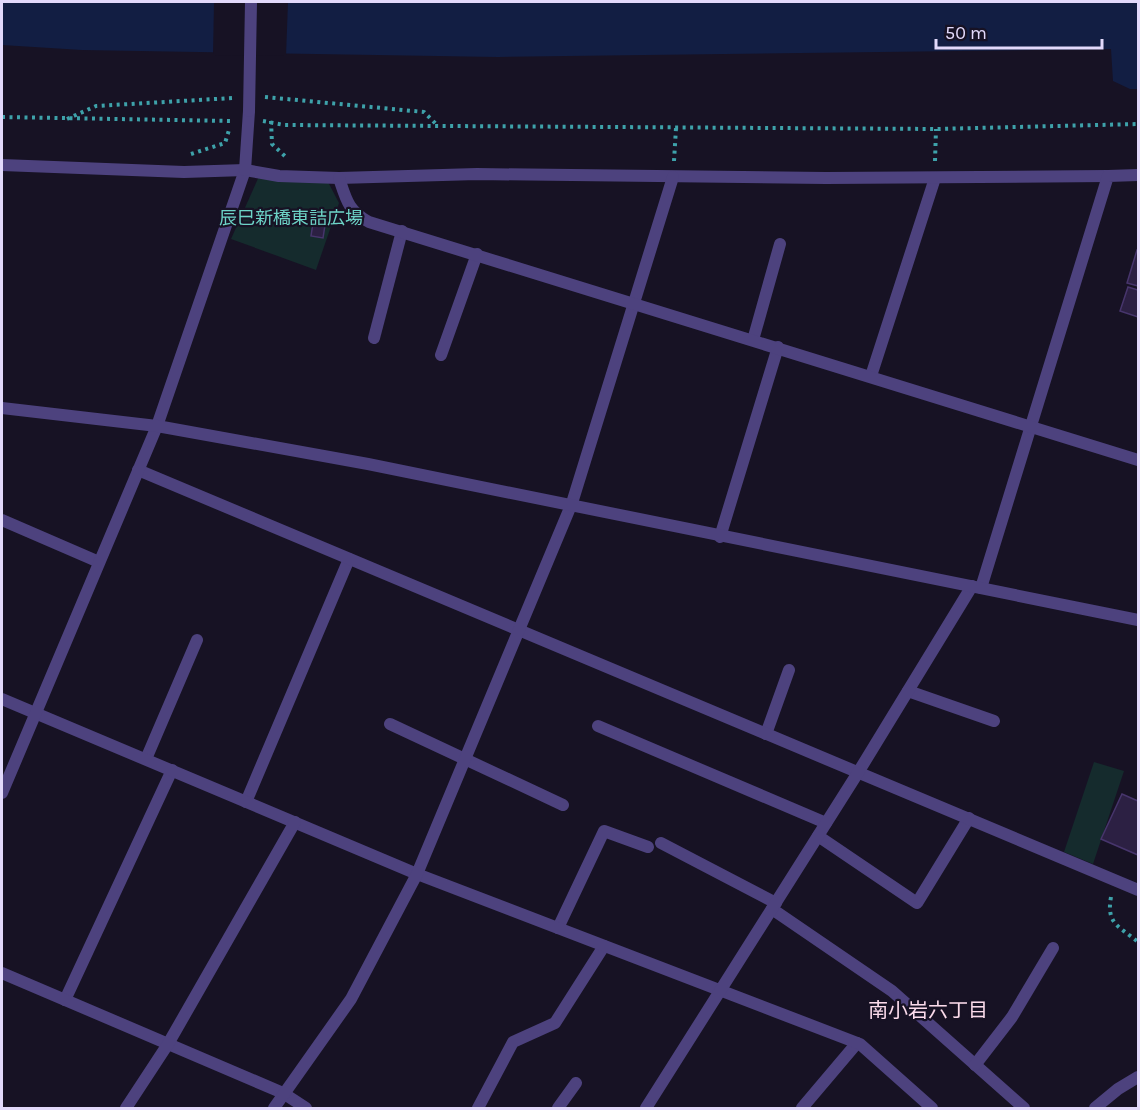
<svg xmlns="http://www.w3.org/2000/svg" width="1140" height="1110" font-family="Karla,'Noto Sans JP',sans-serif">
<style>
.green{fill:#152b2d}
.water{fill:#121e43}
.pier{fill:#171224}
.building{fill:#2c2043;stroke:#47356c;stroke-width:1.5}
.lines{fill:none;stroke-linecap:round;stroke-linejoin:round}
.path{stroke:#3ea2aa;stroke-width:4;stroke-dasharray:3 4.5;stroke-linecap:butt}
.service{stroke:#4d427e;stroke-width:12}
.minor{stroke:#4d427e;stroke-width:12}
.tertiary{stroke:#4d427e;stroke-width:12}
.tertiary-bridge{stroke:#4d427e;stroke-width:12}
.labels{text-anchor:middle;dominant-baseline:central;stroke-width:4.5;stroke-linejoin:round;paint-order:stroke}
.park-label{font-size:18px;fill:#6dd3c7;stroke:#171224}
.neighbourhood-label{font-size:20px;fill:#fbdbeb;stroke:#171224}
</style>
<rect width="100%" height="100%" fill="#171224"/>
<!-- green -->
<g class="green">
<polygon points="260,174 328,182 339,203 316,270 231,239"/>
<polygon points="1094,762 1124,771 1093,864 1064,852"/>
</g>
<!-- water -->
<polygon class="water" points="2,2 1138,2 1138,89 1130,89 1113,81 1111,49 498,57 82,50 2,45"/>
<!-- pier -->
<polygon class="pier" points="214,2 288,2 286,56 213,55"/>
<!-- building -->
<g class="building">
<polygon points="313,223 325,225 323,238 311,236"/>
<polygon points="1137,250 1138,250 1138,286 1127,283"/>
<polygon points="1128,287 1138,290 1138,317 1120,311"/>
<polygon points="1122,794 1138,801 1138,855 1101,839"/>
</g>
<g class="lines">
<!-- path -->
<g class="path">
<polyline points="265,97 424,112 437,125"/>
<polyline points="2,117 232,121"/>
<polyline points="67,119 96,106 233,98"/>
<polyline points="263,121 284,125 936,129 1138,124"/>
<polyline points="271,121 272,144 288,159"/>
<polyline points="191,154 225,143 229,130"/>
<polyline points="674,161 676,128"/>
<polyline points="935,161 936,129"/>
<path d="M1111 897C1106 924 1119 926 1138 942"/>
</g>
<!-- service -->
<g class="service">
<polyline points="374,338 402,231"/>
<polyline points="753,340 780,244"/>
<polyline points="441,355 477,254"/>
<polyline points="871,376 935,178"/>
<polyline points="2,520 99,562"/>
<polyline points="720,537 778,347"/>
<polyline points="908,691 994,721"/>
<polyline points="390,724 563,805"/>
<polyline points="598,726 826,823"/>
<polyline points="766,734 789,670"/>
<polyline points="146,759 197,640"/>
<polyline points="246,802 349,559"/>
<polyline points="818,836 917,903 969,818"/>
<polyline points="661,843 776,903"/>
<polyline points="772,909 892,991 1024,1108"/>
<polyline points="558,928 604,831 648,847"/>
<polyline points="65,1000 172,770"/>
<polyline points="975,1065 1012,1017 1053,948"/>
<polyline points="283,1093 306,1108"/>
<polyline points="478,1108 513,1042 555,1023 604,946"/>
<polyline points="558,1108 576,1083"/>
<polyline points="802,1108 857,1043"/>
</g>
<!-- minor -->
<g class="minor">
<polyline points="2,165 184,172 245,170 279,176 339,178 477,174 826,178 1108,176"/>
<polyline points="138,470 1138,890"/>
<polyline points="981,588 1108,176 1138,175"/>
<polyline points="2,699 417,874 860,1044 932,1108"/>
<polyline points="2,793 157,426 245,170"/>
<polyline points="2,973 283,1093"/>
<polyline points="126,1108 168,1044 295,822"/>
<polyline points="274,1108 351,999 417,874 572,503 673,177"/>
<polyline points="646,1108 859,771 972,586"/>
<polyline points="1095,1108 1118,1089 1138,1077"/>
</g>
<!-- tertiary -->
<g class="tertiary">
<polyline points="245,170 249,111"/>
<path d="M339 178C346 199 348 211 369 222L1138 460"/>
<polyline points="2,408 157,426 368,464 1138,620"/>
</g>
<!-- tertiary-bridge -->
<polyline class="tertiary-bridge" points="249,111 251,2"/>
</g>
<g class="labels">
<!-- park labels -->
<g class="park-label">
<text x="291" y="218">辰巳新橋東詰広場</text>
</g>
<!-- neighbourhood labels -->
<g class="neighbourhood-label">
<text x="928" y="1010">南小岩六丁目</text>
</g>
</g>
<!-- border -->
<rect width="1140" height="1110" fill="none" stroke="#e2d9fb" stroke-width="6"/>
<!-- scale -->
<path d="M936 39v9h166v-9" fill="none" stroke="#e2d9fb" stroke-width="3"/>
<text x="945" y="39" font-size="18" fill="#e2d9fb" stroke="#171224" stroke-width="4.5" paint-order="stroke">50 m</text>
</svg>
